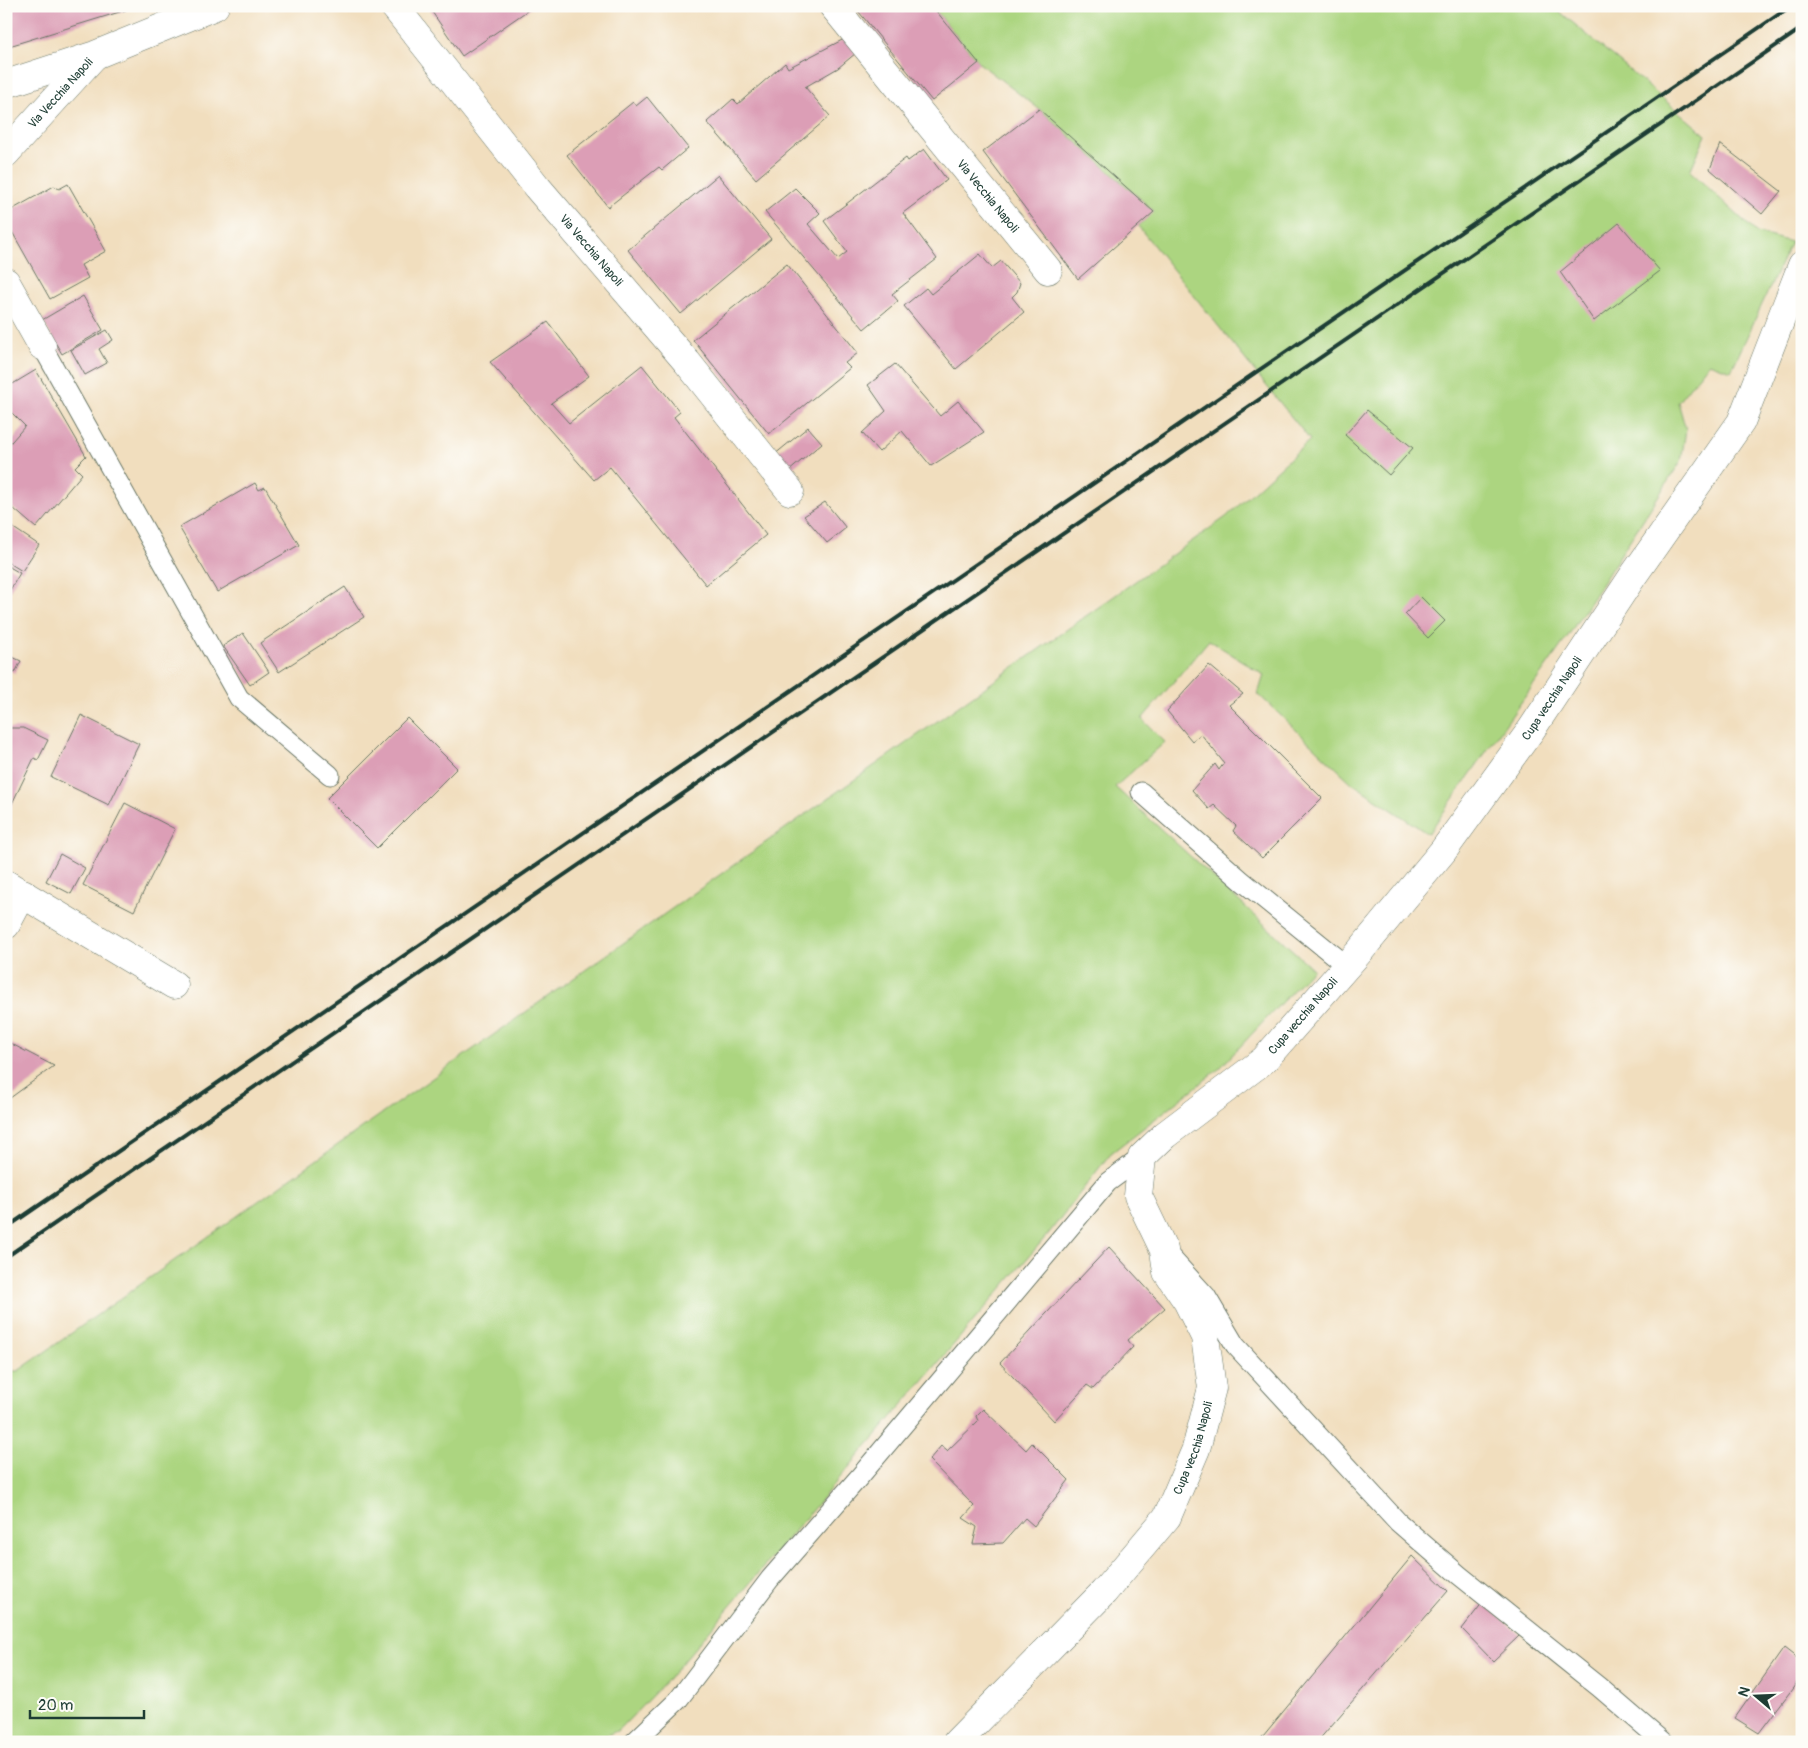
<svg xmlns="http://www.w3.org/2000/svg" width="1808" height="1748" font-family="Pangolin,sans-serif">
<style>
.green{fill:#acd580;stroke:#66895a}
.building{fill:#dc9eb6}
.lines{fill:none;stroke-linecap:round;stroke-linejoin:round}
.lane-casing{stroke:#687564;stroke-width:21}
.street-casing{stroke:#687564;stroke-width:29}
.lane{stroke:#fff;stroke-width:19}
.street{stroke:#fff;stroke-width:28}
.rail{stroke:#1f3d34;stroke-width:4}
.labels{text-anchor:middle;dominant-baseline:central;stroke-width:4.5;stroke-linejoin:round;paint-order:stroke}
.street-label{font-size:12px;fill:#1f3d34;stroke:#fdfcf7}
</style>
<rect width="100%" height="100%" fill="#fdfcf7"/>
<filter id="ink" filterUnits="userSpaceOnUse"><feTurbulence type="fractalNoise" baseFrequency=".02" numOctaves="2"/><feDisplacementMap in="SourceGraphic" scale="10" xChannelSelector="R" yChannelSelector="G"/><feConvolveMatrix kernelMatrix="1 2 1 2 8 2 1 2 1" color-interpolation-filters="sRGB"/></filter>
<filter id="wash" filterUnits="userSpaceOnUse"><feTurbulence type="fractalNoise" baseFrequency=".0096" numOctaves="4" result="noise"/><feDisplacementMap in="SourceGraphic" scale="20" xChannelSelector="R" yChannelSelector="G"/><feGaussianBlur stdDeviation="1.12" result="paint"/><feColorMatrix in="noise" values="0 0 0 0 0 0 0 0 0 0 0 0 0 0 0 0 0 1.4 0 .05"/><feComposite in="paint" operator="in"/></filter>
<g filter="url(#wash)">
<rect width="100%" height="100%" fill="#f1debe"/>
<!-- green -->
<polygon class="green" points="932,6 1553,6 1706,135 1690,171 1757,233 1791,242 1731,371 1709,363 1678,402 1686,430 1681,461 1568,636 1428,834 1352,783 1258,694 1264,675 1209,640 1142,719 1165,742 1115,787 1313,969 1219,1069 1110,1154 1049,1233 668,1679 619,1730 591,1742 6,1742 6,1371 18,1371 1226,517 1310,440 1138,226 1154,211 1039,109 979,63"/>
<g id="blocks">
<!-- building -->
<g class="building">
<polygon points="6,6 124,6 126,10 6,47"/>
<polygon points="428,6 534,6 462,56"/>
<polygon points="854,6 932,6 979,63 932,101"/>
<polygon points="846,38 856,53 838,68 805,87 830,116 756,179 707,122 733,99 738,104 785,63 788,68"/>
<polygon points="647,97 688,148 662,170 659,167 608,207 567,155 633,102 636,106"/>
<polygon points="1039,109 1154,212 1078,279 983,152"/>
<polygon points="1720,144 1781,191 1762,214 1710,169"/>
<polygon points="924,149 947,180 903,213 937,259 892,294 898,301 864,329 765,212 795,188 820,213 808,224 838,259 847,252 824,221 906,158 908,161"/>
<polygon points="718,175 771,239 681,314 628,250"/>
<polygon points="68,184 106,251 81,265 88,278 50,299 6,221 6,213 54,186 59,189"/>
<polygon points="1619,223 1660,271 1594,321 1560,272"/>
<polygon points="980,254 992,268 1001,261 1020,283 1017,292 1012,297 1024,312 956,369 904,306 926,288 931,294"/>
<polygon points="787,264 858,353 845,363 850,368 769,434 693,340"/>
<polygon points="83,296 103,330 62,354 42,320"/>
<polygon points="548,322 589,376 551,403 569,423 642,365 680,412 674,417 766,535 706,585 610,467 594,480 490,362"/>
<polygon points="107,330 113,340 99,349 107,363 85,375 71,350"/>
<polygon points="895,364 940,416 958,401 984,432 931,466 902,431 879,452 862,433 886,411 868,385"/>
<polygon points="36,370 86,456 75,467 82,474 36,528 6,502 6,448 25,426 6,407 6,388"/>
<polygon points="1367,410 1413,448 1389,475 1345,435"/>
<polygon points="808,427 822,443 788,472 774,455"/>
<polygon points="255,483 259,490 265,487 299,545 217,592 179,527"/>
<polygon points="825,502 846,528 827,543 804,516"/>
<polygon points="6,523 39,545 22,571 6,561"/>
<polygon points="6,565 20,573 6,597"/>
<polygon points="345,587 364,617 279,672 260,643"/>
<polygon points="1421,597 1445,621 1428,638 1405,614"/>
<polygon points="243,633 269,672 250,685 223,646"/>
<polygon points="6,654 21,661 15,673 6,669"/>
<polygon points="1209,665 1243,694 1229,705 1322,798 1262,858 1233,831 1236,826 1214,805 1209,809 1192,790 1215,764 1219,770 1224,763 1201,734 1192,741 1167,711"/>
<polygon points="81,715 139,744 109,805 51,777"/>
<polygon points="407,718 457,768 377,848 327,798"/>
<polygon points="6,728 23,728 48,740 38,760 34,758 6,816"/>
<polygon points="125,803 175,829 134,911 83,885"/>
<polygon points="60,854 85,868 71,894 46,881"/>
<polygon points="6,1041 54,1066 6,1101"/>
<polygon points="1109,1247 1165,1308 1128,1340 1133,1347 1093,1389 1087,1385 1054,1421 1000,1363"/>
<polygon points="983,1409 1026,1450 1032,1443 1069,1480 1034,1526 1025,1518 1003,1543 973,1544 977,1527 963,1518 974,1506 929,1460 941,1446 947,1451 978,1421 976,1416"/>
<polygon points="1412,1556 1448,1591 1317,1742 1258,1742"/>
<polygon points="1483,1602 1520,1635 1493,1661 1462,1629"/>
<polygon points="1784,1648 1802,1662 1802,1676 1759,1733 1735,1718"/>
</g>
</g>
</g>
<g filter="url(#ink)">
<use href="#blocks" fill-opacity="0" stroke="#687564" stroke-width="1"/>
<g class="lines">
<!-- lane casing -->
<g class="lane-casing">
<g id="lane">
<polyline points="42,346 239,698 330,775"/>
<polyline points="1141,792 1241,880 1347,966"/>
<polyline points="1164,1250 1206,1296 1235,1345 1398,1522 1459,1575 1599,1687 1663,1742"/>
<polyline points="634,1742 678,1700 770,1579 861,1475 1108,1182 1142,1157"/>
</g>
</g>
<!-- street casing -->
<g class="street-casing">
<g id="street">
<path id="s1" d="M394 6 537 187 687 362 790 491"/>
<path id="s2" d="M833 6 1048 270"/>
<polyline points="6,84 95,55 215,6"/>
<path id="s3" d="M6 153 94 56"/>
<polyline points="6,282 42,346"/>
<polyline points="6,884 174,985"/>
<polyline points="6,925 23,893"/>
<path id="s4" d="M957 1742 1104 1592 1167 1517 1196 1449 1212 1388 1205 1337 1187 1301 1167 1272 1164 1250 1138 1196 1142 1157 1165 1135 1264 1060 1360 951 1443 851 1531 730 1633 576 1741 422 1802 265"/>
</g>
</g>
<!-- lane -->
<use href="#lane" class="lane"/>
<!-- street -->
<use href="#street" class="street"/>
<!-- rail -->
<g class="rail">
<polyline points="6,1228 1791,6"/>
<polyline points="6,1257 1802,28"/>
</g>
</g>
</g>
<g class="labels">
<!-- street labels -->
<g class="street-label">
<text stroke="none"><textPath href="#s3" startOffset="81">Via Vecchia Napoli</textPath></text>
<text stroke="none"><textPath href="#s2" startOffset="245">Via Vecchia Napoli</textPath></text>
<text stroke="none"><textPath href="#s1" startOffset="314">Via Vecchia Napoli</textPath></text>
<text stroke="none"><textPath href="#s4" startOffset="1312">Cupa vecchia Napoli</textPath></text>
<text stroke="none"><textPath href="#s4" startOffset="908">Cupa vecchia Napoli</textPath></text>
<text stroke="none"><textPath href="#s4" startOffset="382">Cupa vecchia Napoli</textPath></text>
</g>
</g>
<!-- margin -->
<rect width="1808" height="1748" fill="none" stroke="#fdfcf7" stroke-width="25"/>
<!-- north arrow -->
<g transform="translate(1756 1696) rotate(289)" stroke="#fdfcf7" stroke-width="4" paint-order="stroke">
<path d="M0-4L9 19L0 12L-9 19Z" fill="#1f3d34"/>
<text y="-8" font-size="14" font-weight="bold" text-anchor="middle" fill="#1f3d34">N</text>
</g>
<!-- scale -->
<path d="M30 1710v8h114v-8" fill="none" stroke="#1f3d34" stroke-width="2.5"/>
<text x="38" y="1710" font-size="15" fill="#1f3d34" stroke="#fdfcf7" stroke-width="4" paint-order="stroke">20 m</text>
</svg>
